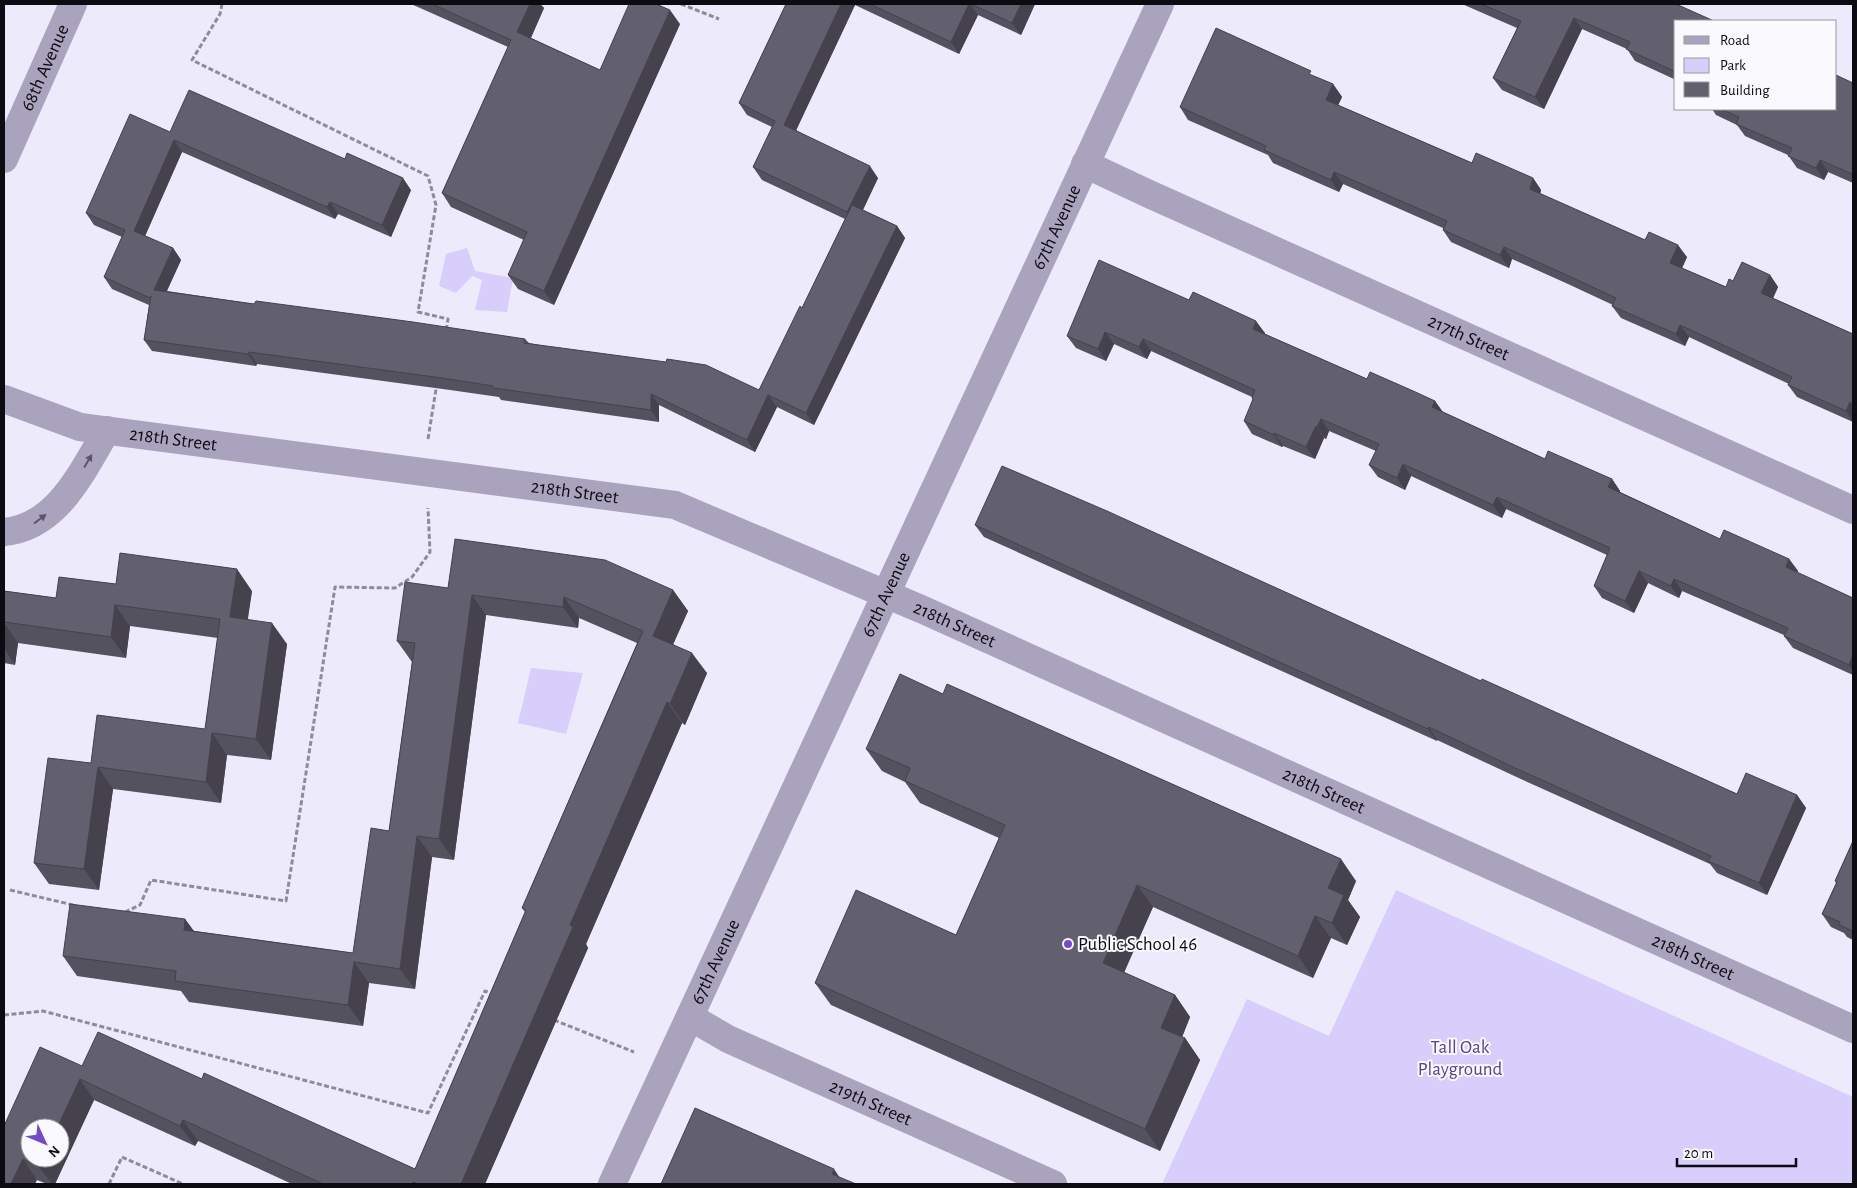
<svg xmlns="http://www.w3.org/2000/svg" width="1857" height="1188" font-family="'Alegreya Sans',sans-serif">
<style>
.green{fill:#d7cefb}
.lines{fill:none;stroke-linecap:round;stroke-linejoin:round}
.path{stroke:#8e8c99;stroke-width:3;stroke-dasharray:5 2.5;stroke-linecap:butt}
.minor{stroke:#a9a3be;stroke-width:28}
.wall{fill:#54525f}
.shaded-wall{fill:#45424d}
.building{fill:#625f6e;stroke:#45424d}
.oneway{fill:#5a5768}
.poi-dot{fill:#734bc4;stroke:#faf9fd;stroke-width:2}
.labels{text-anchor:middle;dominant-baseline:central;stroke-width:4;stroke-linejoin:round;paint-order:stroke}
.street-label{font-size:19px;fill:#0c0b11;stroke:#faf9fd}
.poi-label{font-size:19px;fill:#0c0b11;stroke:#faf9fd;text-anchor:start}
.park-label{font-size:19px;fill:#57428b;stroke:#faf9fd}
</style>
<rect width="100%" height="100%" fill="#edeafb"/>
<!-- green -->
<g class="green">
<polygon points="467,248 475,271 513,278 507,312 475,310 482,280 472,276 456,293 439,286 446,254"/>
<polygon points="531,668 583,673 566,734 518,723"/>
<polygon points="1396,890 1853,1097 1853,1184 1162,1184 1247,999 1329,1036"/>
</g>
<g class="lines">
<!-- path -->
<g class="path">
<polyline points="222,4 220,14 192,60 428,176 436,205 418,312 448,319 446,331"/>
<polyline points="681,4 719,19"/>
<polyline points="428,439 437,383"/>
<polyline points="10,890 73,905"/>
<polyline points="125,912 140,905 151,880 286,901 335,587 395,588 412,577 430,552 428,508"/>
<polyline points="4,1015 43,1011 428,1113 485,991 493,994"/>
<polyline points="554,1020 634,1052"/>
<polyline points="109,1184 122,1157 183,1184"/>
</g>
<!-- minor -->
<g class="minor">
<path id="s1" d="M4 159 73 4"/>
<path id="s2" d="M1085 164 1149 194 1853 510"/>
<path id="s3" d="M4 399 80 427 675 505 921 609 1853 1029"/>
<path d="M4 532C58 527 82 471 107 430"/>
<path id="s4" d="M690 1017 728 1039 1053 1184"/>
<path id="s5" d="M612 1184 1160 4"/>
</g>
</g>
<!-- wall -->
<g class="wall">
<polygon points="411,4 540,4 544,8 531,38 600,70 680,24 554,305 518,289 508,275 524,240 451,207 442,193 508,47"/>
<polygon points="786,4 1035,4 1021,35 978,15 959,54 855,5 796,130 878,178 863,210 897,226 905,238 814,425 777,407 755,452 659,405 659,422 501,400 499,397 450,390 257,364 256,366 152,351 144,340 149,305 112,289 104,277 122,237 94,225 86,213 170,132 411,190 391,237 338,214 335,219 182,152 145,236 173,248 181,260 167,291 254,304 525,339 529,343 759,390 802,308 845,219 762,180 753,167 772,127 747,115 739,103"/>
<polygon points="1462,4 1676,4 1676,80 1635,61 1627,49 1582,29 1544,109 1502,90 1493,78 1517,28"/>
<polygon points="1314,76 1333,84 1342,97 1338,105 1472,163 1533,178 1541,190 1540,194 1645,240 1687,257 1682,268 1726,287 1733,281 1770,275 1778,287 1773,298 1853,334 1853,422 1797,397 1788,385 1789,384 1689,337 1685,346 1621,318 1612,306 1613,305 1568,284 1512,259 1509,268 1451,242 1443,230 1443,228 1343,184 1339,192 1273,163 1268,155 1188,120 1180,107"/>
<polygon points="1853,83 1853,183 1828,172 1824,180 1797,168 1788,155 1745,136 1737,125 1716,115 1712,109 1836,109"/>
<polygon points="1189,300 1265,333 1265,334 1367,379 1435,401 1443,412 1545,459 1612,479 1620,491 1620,492 1720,539 1789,559 1798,571 1797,573 1853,598 1853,675 1793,648 1784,636 1784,635 1682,591 1679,598 1648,583 1634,613 1602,598 1594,586 1607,555 1506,509 1502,518 1411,476 1405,490 1378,477 1369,465 1376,451 1329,431 1326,439 1324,438 1315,459 1283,446 1282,447 1252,434 1244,421 1253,400 1252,397 1151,351 1147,359 1114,344 1106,361 1076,348 1067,336"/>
<polygon points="975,525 1481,681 1737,794 1797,795 1806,808 1767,895 1717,873 1710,864 1523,780 1437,740 1437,741 984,537"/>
<polygon points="116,584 252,591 247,620 287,644 271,760 227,755 221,803 113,789 99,890 49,884 34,863 91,763 205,729 218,638 130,626 126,658 18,643 15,665 4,663 4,591 56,598"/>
<polygon points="448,588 673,590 688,611 673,644 707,673 685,725 682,723 586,944 588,948 485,1184 292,1184 198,1141 195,1146 94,1100 55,1184 47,1184 37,1180 4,1184 82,1066 202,1079 415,1169 525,912 522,908 637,643 579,618 578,628 486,615 454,860 432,857 415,989 369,983 363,1026 189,1002 181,991 77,976 63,956 185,919 194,931 353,953 389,831 412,662 397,641"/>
<polygon points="866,749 1356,881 1348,900 1360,917 1347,945 1331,938 1313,978 1153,907 1124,973 1175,995 1190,1017 1182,1037 1185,1038 1200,1060 1160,1151 831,1005 815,983 956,935 999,838 920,803 905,782 882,771"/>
<polygon points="1853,841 1853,940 1847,937 1844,933 1831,927 1822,914 1836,883 1835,881"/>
</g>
<!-- shaded-wall -->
<g class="shaded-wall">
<polygon points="530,4 540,4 544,8 527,46 517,32"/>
<polygon points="841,4 854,4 855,5 793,137 784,125"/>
<polygon points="969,4 970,4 978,15 959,54 951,42"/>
<polygon points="1021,4 1035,4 1021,35 1012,23"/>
<polygon points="670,10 680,24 554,305 544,291"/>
<polygon points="1574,18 1582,29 1544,109 1535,97"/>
<polygon points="1333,84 1342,97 1335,112 1326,100"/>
<polygon points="174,140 182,152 142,243 134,231"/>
<polygon points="1820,160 1828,172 1824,180 1816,168"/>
<polygon points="870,166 878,178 856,224 847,212"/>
<polygon points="1334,172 1343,184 1339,192 1331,180"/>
<polygon points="403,178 411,190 391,237 382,225"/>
<polygon points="1533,178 1541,190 1538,201 1530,189"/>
<polygon points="330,202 338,214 335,219 327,207"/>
<polygon points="897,226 905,238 814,425 806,413"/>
<polygon points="1678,245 1687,257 1679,275 1670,263"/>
<polygon points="1504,247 1512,259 1509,268 1500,255"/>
<polygon points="173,248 181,260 162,301 154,290"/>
<polygon points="1770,275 1778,287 1770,305 1761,293"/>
<polygon points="1256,321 1265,333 1262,341 1253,329"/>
<polygon points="1680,325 1689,337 1685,346 1676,334"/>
<polygon points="1105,332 1114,344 1106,361 1098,349"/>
<polygon points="1143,339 1151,351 1147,359 1139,347"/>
<polygon points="249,352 257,364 256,366 248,354"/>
<polygon points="651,394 659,405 659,422 651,410"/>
<polygon points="768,395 777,407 755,452 747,440"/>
<polygon points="1435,401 1443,413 1432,407"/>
<polygon points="1850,402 1853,407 1853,421 1846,411"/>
<polygon points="1321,419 1329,431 1326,439 1317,427"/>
<polygon points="1316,426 1324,438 1315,459 1306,447"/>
<polygon points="1274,433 1283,446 1282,447 1274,435"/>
<polygon points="1403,464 1411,476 1405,490 1397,478"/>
<polygon points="1612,479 1620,491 1617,499 1608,487"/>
<polygon points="1497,497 1506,509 1502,518 1493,505"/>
<polygon points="1789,559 1798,571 1794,580 1786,567"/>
<polygon points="237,569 252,591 245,639 230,617"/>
<polygon points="1639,571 1648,583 1634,613 1625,601"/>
<polygon points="1674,579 1682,591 1679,598 1671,586"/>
<polygon points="673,590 688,611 668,656 653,636"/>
<polygon points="472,595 486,615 454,860 439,839"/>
<polygon points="564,597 579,618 578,628 563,607"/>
<polygon points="115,605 130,626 126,658 111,637"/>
<polygon points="4,623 18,643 15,665 4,648"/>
<polygon points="272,623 287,644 271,760 256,739"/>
<polygon points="692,653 707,673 685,725 670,704"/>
<polygon points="1853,655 1853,671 1849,665"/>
<polygon points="667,702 682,723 586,944 588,948 485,1184 461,1184 570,925"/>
<polygon points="1429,727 1437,740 1437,741 1428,729"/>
<polygon points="212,733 227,755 221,803 206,782"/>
<polygon points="98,767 113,789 99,890 84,869"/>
<polygon points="1797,795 1806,808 1767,895 1759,883"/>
<polygon points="417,836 432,857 415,989 400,969"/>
<polygon points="1341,859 1356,881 1348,900 1360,917 1347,945 1332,923 1328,888"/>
<polygon points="1137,885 1153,907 1118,985 1103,963"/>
<polygon points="1315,916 1331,938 1313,978 1298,956"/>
<polygon points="185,919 200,940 184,930"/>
<polygon points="354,962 369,983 363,1026 348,1005"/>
<polygon points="1175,995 1190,1017 1177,1050 1161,1028"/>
<polygon points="1185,1038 1200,1060 1160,1151 1145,1129"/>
<polygon points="80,1079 94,1100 55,1184 52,1184 39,1167 43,1158 60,1158 60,1128 57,1128"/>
<polygon points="183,1120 198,1141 195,1146 180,1126"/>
<polygon points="23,1159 37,1180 35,1184 11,1184"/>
<polygon points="834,1169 842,1181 832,1174"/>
</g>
<!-- building -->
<g class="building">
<polygon points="432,4 530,4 517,32 600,70 629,4 656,4 670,10 544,291 508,275 527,232 442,193 511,40"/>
<polygon points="786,4 841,4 784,125 870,166 847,212 753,167 775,121 739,103"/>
<polygon points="870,4 969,4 951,42"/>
<polygon points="971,4 1021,4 1012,23"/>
<polygon points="1481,4 1676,4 1714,21 1676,21 1676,72 1626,49 1630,42 1574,18 1535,97 1493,78 1521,21"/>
<polygon points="1216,28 1311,71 1309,74 1333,84 1326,100 1472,163 1476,153 1533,178 1530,189 1645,240 1649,232 1678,245 1670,263 1726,287 1729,279 1733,281 1742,262 1770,275 1761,293 1853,334 1853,404 1850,402 1846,411 1788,385 1792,377 1680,325 1676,334 1612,306 1616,298 1560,272 1504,247 1500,255 1443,230 1447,221 1334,172 1331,180 1264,150 1266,146 1180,107"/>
<polygon points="1836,75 1853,83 1853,170 1852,174 1820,160 1816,168 1788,156 1792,148 1736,124 1739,117 1720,109 1836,109"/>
<polygon points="189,90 345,159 347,153 403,178 382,225 330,202 327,207 174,140 134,231 173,248 154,290 254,304 256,301 413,322 525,339 524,343 666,362 667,359 706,365 759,390 800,306 802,308 852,205 897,226 806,413 768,395 747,440 651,394 651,410 493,388 493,386 442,378 249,352 248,354 144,340 151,296 150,298 104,277 125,230 86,213 130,114 170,132"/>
<polygon points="1099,260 1189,300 1193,292 1256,321 1253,329 1367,379 1370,372 1411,390 1435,401 1432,407 1545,459 1548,451 1612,479 1608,487 1720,539 1724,530 1789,559 1786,567 1853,598 1853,655 1849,665 1784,636 1788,628 1674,579 1671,586 1639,571 1625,601 1594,586 1610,548 1497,497 1493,505 1403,464 1397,478 1369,465 1379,444 1321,419 1317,427 1316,426 1306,447 1274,433 1274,435 1244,421 1253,399 1252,398 1255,390 1143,339 1139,347 1105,332 1098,349 1067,336"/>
<polygon points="1002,466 1107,511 1481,681 1482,679 1737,794 1746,773 1797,795 1759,883 1708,861 1711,856 1515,768 1429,727 1428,729 975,525"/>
<polygon points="455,539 605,560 673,590 653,636 692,653 670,704 667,702 570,925 573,927 461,1184 419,1184 413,1182 412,1184 323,1184 183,1120 180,1126 80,1079 57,1128 30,1128 30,1158 43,1158 39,1167 23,1159 11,1184 4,1184 4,1126 40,1047 82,1066 98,1032 202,1079 204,1073 415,1169 526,910 522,908 643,631 564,597 563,607 472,595 439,839 417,836 400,969 354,962 348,1005 175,981 176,971 63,956 70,904 185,919 184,930 353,953 371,828 389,831 415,643 397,641 405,582 448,588"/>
<polygon points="120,553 237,569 230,617 272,623 256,739 212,733 206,782 98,767 84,869 34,863 48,758 91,763 97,715 205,729 220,619 115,605 111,637 4,622 4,591 56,598 59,577 116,584"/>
<polygon points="900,674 943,694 947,684 1341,859 1328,888 1344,895 1332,923 1315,916 1298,956 1137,885 1103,963 1175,995 1161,1028 1185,1038 1145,1129 815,983 856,890 956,935 1005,825 905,781 910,768 866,749"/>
<polygon points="1853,841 1853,931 1839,925 1840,922 1822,914 1837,882 1835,881"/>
<polygon points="695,1108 834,1169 832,1174 856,1184 661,1184"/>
</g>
<!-- one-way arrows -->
<defs><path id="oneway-solid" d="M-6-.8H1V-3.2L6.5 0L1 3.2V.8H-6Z" transform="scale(1.25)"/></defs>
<g class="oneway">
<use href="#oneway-solid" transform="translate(88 461) rotate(-59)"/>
<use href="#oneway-solid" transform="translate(40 519) rotate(-37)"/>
</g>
<!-- markers -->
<circle class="poi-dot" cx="1068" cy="944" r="5"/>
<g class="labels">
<!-- street labels -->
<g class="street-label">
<text stroke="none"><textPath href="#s1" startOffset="100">68th Avenue</textPath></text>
<text stroke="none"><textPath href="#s5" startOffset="1055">67th Avenue</textPath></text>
<text stroke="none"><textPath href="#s2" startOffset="421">217th Street</textPath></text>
<text stroke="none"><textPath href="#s3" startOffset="175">218th Street</textPath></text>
<text stroke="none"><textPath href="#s3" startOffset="580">218th Street</textPath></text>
<text stroke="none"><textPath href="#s5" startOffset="650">67th Avenue</textPath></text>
<text stroke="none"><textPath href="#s3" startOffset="985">218th Street</textPath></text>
<text stroke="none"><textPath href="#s3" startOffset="1390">218th Street</textPath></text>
<text stroke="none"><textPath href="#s3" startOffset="1795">218th Street</textPath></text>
<text stroke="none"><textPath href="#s5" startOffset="245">67th Avenue</textPath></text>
<text stroke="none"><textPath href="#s4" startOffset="200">219th Street</textPath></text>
</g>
<!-- poi labels -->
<g class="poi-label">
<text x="1078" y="944">Public School 46</text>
</g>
<!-- park labels -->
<g class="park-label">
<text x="1460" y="1047">Tall Oak<tspan x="1460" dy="22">Playground</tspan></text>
</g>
</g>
<!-- border -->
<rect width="1857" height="1188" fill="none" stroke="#0c0b11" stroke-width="10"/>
<!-- legend -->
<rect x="1674" y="20" width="162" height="90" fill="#faf9fd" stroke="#9b9a9f"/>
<rect x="1684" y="36" width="25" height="8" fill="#a9a3be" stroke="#9b9a9f"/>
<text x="1720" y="45" font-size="15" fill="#0c0b11">Road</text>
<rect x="1684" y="58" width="25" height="15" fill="#d7cefb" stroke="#9b9a9f"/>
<text x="1720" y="70" font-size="15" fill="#0c0b11">Park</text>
<rect x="1684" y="82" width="25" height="15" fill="#625f6e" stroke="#9b9a9f"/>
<text x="1720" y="95" font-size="15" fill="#0c0b11">Building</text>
<!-- north arrow -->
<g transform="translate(45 1143) rotate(134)"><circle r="24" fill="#faf9fd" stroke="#9b9a9f"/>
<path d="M0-4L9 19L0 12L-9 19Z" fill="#734bc4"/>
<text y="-8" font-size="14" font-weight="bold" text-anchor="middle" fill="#0c0b11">N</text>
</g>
<!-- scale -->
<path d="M1677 1158v8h119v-8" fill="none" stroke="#0c0b11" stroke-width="2.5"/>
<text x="1684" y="1158" font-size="15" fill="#0c0b11" stroke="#faf9fd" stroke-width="4" paint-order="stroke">20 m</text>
</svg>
